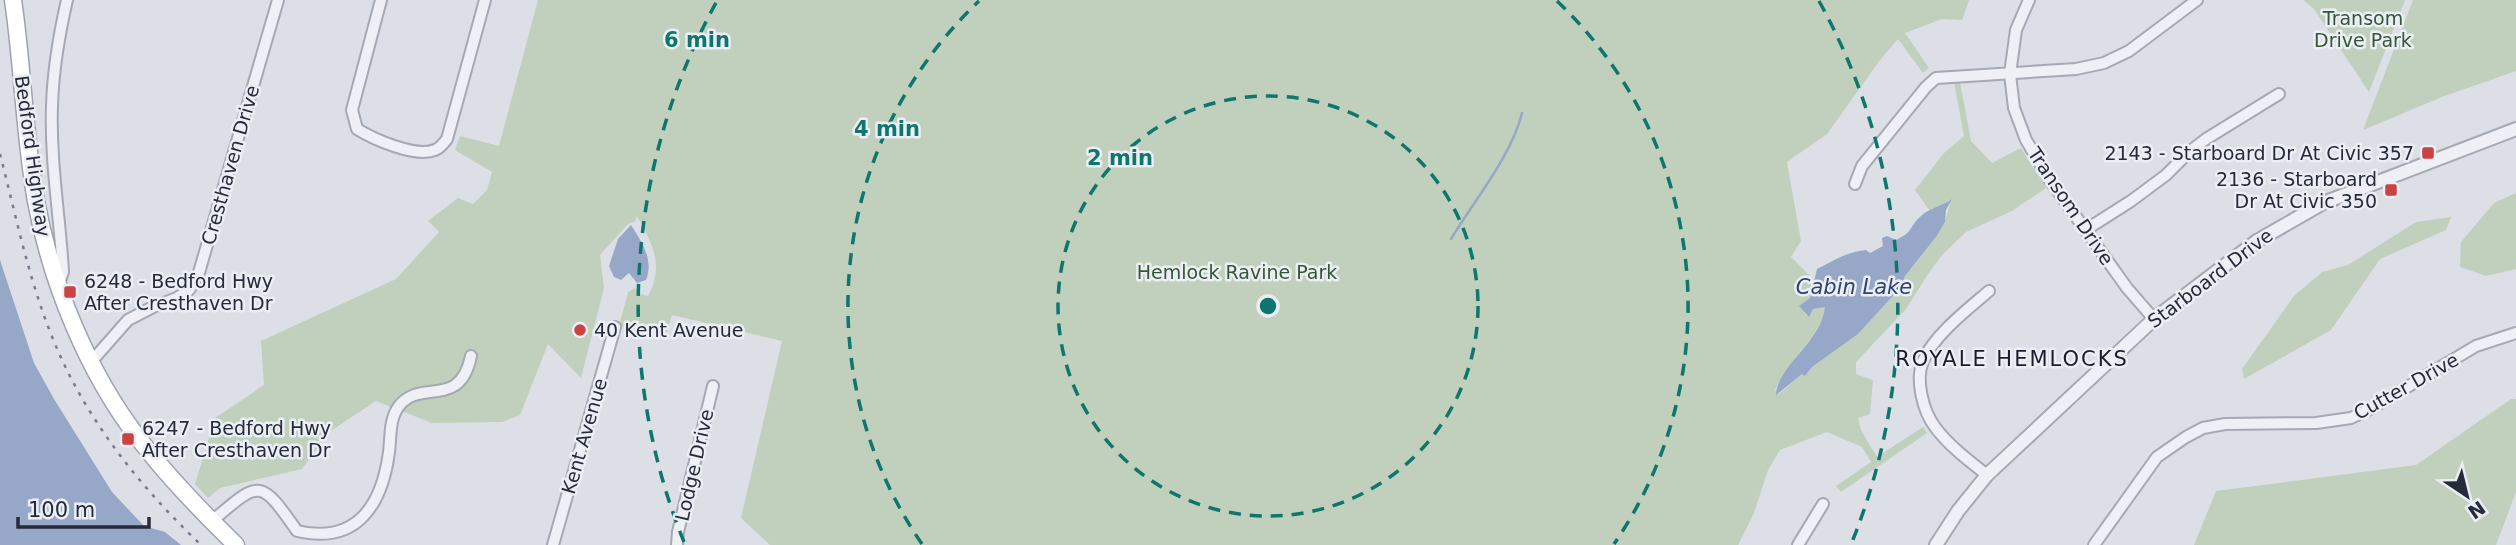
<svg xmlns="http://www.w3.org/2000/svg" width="2516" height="545" font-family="'DejaVu Sans',sans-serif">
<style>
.green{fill:#c0d0bd}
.water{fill:#97a7c7}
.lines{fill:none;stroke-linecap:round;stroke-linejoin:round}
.stream{stroke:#97a7c7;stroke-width:2.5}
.minor-casing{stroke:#a5a9b3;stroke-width:14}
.tertiary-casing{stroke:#a5a9b3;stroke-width:16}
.primary-casing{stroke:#9ca2b2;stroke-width:19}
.minor{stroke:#eff0f5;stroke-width:10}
.tertiary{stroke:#eff0f5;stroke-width:12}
.primary{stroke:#fff;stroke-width:16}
.rail{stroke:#767c90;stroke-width:2.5;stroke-dasharray:3.5 7;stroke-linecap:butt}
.ring{fill:none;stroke:#0f766e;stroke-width:3.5;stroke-dasharray:12 9}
.poi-dot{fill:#cc4142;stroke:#ebeef4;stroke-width:2.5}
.labels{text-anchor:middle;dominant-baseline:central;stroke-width:5;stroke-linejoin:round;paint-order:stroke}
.park-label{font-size:19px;fill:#355834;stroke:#ebeef4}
.poi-label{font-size:19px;fill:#262b3c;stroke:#ebeef4;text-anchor:start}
.street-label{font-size:19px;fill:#262b3c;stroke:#ebeef4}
.water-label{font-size:21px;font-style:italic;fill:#314470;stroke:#ebeef4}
.neighbourhood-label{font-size:21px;letter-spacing:2px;fill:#191d2d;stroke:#ebeef4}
.centre{fill:#0f766e;stroke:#ebeef4;stroke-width:3.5}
.ring-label{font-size:21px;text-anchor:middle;font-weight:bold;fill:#0f766e;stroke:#ebeef4;stroke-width:5;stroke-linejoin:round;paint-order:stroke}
</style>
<rect width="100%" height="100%" fill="#dcdfe6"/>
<!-- green -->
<g class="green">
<path d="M538 0H1969L1962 20 1942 19 1905 33 1929 68 1923 73 1898 39 1880 60 1827 134 1787 162 1801 241 1791 257 1815 281 1810 298 1800 306 1806 315 1813 309 1823 306 1826 308C1815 345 1788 358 1775 390L1779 394 1802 374 1805 376 1812 367 1858 334 1901 287 1905 276 1936 237 1945 222 1951 200 1930 211 1915 190 1944 153 1964 136 1954 82H1960L1971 141 1992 163 2021 148 2046 188 2012 211 1966 232 1943 254 1930 271 1906 309 1856 362V374L1873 380 1870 414 1858 418 1861 430 1877 457 1923 427 1927 433 1841 492 1836 486 1871 462 1862 447 1827 432 1780 450 1768 470 1754 513 1738 545H770L741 518 782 341 672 315 665 338 619 326 628 292 635 288 640 294 648 296C665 265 652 243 637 216L635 222 629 223 600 255 604 288 581 378 548 344 520 415 502 422 432 423 376 401 329 432 302 469 220 488 208 498 195 484 215 418 264 385 261 341 396 279 439 232 428 221 458 198 473 204 487 190 492 172 455 150 460 136 499 146Z"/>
<polygon points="2303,0 2405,0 2369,92 2314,9"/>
<polygon points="2413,0 2516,0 2516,71 2442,97 2363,130"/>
<polygon points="2516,193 2516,269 2486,276 2460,267 2461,242 2494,203"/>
<polygon points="2451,217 2446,230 2380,259 2331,330 2244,379 2242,369 2294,296 2322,272 2348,265 2416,222"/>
<polygon points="2511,399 2516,399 2516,492 2496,545 2194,545 2216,491 2416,465"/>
</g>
<!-- water -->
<g class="water">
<path d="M1952 199 1946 210 1945 222 1936 237 1905 276 1901 287 1858 334 1812 367 1805 376 1802 374 1776 395C1776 367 1821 343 1825 307L1813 309 1809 317 1799 306 1810 298 1817 269C1836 260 1843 253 1866 250L1870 253 1883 246 1882 238 1887 236 1896 240C1915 231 1908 227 1921 216 1929 208 1943 206 1952 199Z"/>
<path d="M631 225C642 242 654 260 646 280L637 283 629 273 621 280 614 277 609 266 618 239Z"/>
<polygon points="0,260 34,363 54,399 112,492 144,526 165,532 181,545 0,545"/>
</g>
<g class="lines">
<!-- stream -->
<path class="stream" d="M1451 239C1474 201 1512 155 1522 113"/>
<!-- minor casing -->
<g class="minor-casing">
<g id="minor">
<path d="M381 0 352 110 357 129C373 139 416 158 435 150 440 148 444 143 447 139L485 0"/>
<polyline points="2029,0 2016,30 2010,74 2014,108 2026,140 2049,179 2127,288 2154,319"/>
<polyline points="1855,184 1862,166 1926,87 1936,78 2076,69 2104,63 2129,51 2197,0"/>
<polyline points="2087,229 2131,201 2166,175 2189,152 2206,139 2279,94"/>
<path d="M59 283 63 272C60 217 50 162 52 106 53 71 59 35 67 0"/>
<polyline points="91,362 128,320 153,307 177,298 189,290 198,276 278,0"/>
<path d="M1987 475C1969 461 1948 445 1935 427 1923 411 1915 380 1923 361 1934 335 1968 309 1989 291"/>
<path d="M212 521C260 480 260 478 297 531 357 545 382 505 389 452 391 437 389 419 399 406 421 378 460 410 471 356"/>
<polyline points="553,545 615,327"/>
<polyline points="677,545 678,532 713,386"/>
<polyline points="1798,545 1823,504"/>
<polyline points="2094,545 2157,457 2186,437 2203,428 2225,424 2316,423 2351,418 2372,408 2476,346 2516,333"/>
</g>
</g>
<!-- tertiary casing -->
<g class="tertiary-casing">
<polyline id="tertiary" points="1936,545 1958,511 1987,475 2154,319 2257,241 2323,203 2516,129"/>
</g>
<!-- primary casing -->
<g class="primary-casing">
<path id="primary" d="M13 0C23 67 24 135 36 201 51 283 88 373 139 439 168 477 202 512 236 545"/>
</g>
<!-- minor -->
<use href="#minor" class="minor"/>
<!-- tertiary -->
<use href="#tertiary" class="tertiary"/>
<!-- primary -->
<use href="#primary" class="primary"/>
<!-- rail -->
<path class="rail" d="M0 154C15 212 27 272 49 329 81 413 136 483 201 545"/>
</g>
<!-- distance rings -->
<g class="ring">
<circle cx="1268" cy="306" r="210"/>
<path d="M922 544A420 420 0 0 1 979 1M1557 1A420 420 0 0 1 1614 544"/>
<path d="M684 542A630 630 0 0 1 717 1M1819 1A630 630 0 0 1 1852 542"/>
</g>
<!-- markers -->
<g class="poi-dot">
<rect x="2421" y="146" width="14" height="14" rx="3.5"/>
<rect x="2384" y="183" width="14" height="14" rx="3.5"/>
<rect x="63" y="285" width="14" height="14" rx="3.5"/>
<circle cx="580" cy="330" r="7"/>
<rect x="121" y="432" width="14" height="14" rx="3.5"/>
</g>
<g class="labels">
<!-- park labels -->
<g class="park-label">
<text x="2363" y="18">Transom<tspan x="2363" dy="22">Drive Park</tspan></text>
<text x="1237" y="272">Hemlock Ravine Park</text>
</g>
<!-- poi labels -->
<g class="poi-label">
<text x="2414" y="153" text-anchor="end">2143 - Starboard Dr At Civic 357</text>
<text x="2377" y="179" text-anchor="end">2136 - Starboard<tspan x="2377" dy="22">Dr At Civic 350</tspan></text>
<text x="84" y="281">6248 - Bedford Hwy<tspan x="84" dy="22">After Cresthaven Dr</tspan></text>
<text x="594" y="330">40 Kent Avenue</text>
<text x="142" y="428">6247 - Bedford Hwy<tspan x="142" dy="22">After Cresthaven Dr</tspan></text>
</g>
<!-- street labels -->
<g class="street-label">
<text transform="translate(33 156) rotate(82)">Bedford Highway</text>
<text transform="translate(230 165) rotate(-74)">Cresthaven Drive</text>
<text transform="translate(2071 206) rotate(56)">Transom Drive</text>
<text transform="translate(2210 278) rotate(-37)">Starboard Drive</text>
<text transform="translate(2406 386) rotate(-29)">Cutter Drive</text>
<text transform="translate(584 436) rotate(-74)">Kent Avenue</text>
<text transform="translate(694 465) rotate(-77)">Lodge Drive</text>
</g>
<!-- water labels -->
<g class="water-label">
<text x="1854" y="287">Cabin Lake</text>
</g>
<!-- neighbourhood labels -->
<g class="neighbourhood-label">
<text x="2012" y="359">ROYALE HEMLOCKS</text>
</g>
</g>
<circle cx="1268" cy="306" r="10" class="centre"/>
<g class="ring-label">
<text x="697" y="47">6 min</text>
<text x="887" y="136">4 min</text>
<text x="1120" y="165">2 min</text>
</g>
<!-- north arrow -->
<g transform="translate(2467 496) rotate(145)" stroke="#ebeef4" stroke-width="5" paint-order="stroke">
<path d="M0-5L12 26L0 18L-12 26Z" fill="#262b3c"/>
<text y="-10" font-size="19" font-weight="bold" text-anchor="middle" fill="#262b3c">N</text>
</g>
<!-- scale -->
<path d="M18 517v10h131v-10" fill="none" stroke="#262b3c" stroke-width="3.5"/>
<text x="28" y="517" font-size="21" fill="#262b3c" stroke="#ebeef4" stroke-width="5" paint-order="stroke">100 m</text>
</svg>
